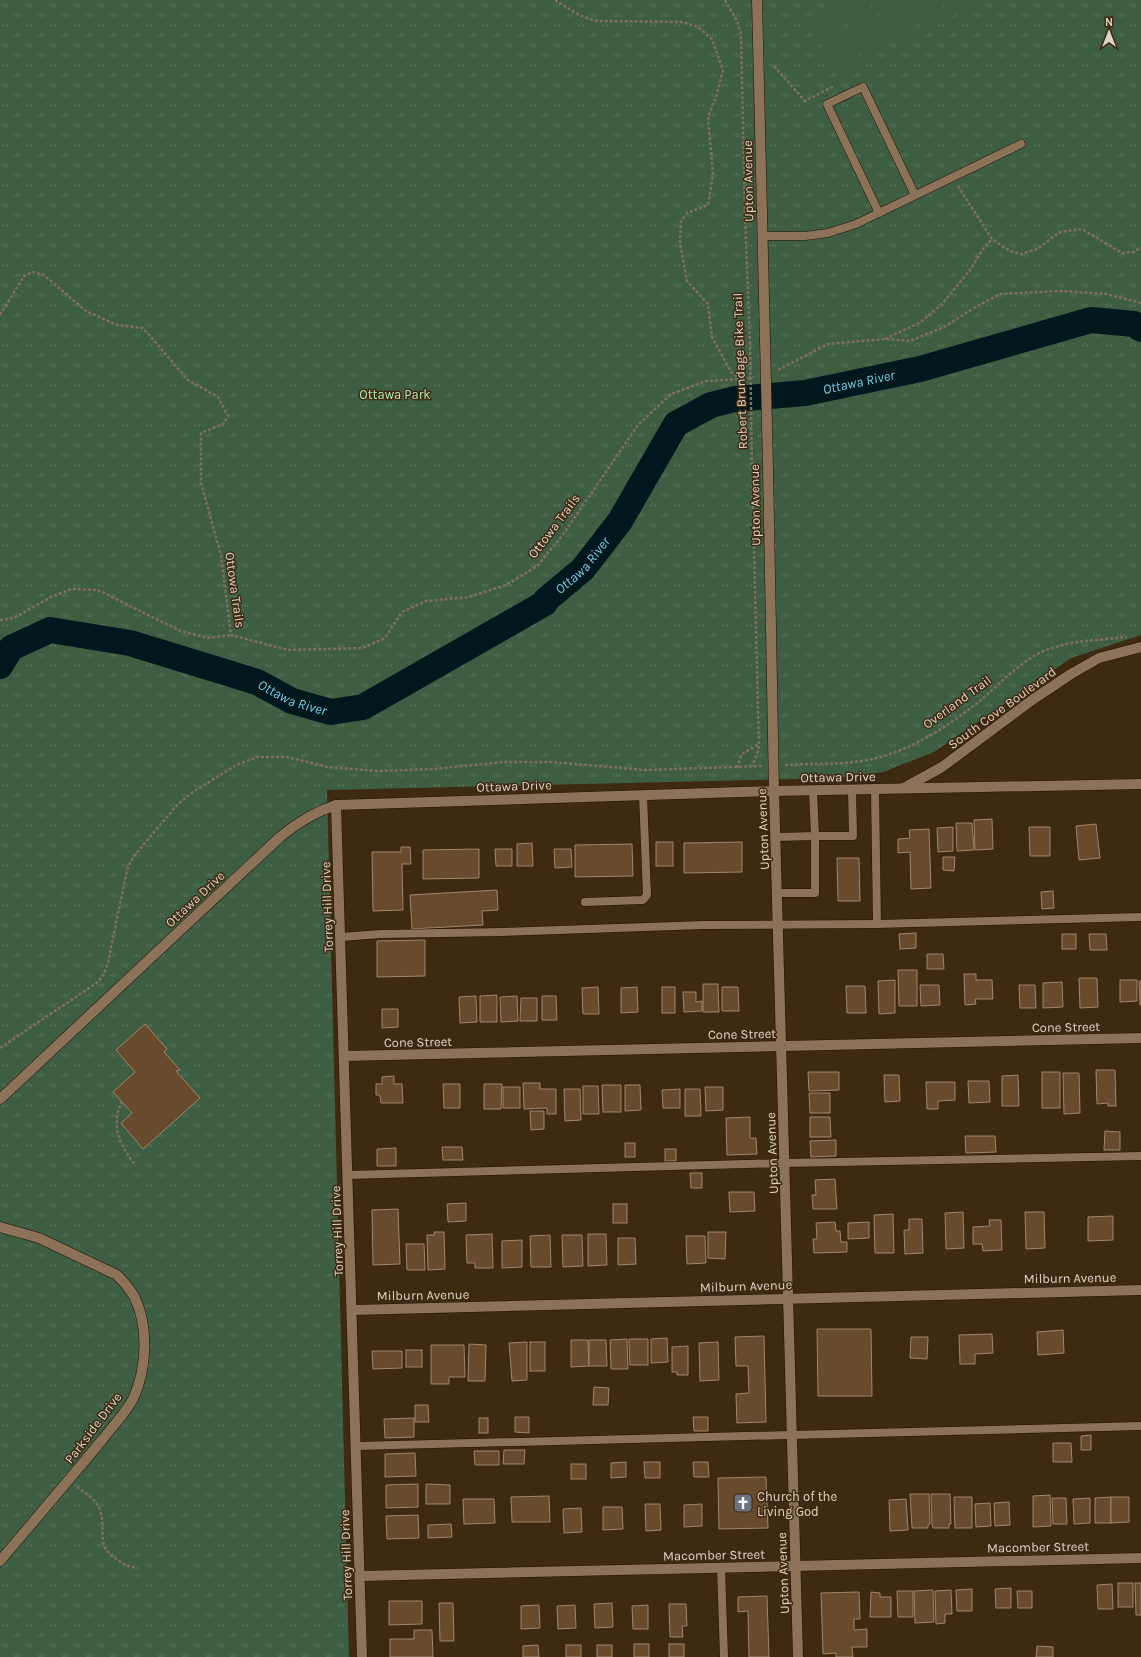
<svg xmlns="http://www.w3.org/2000/svg" width="1141" height="1657" font-family="Karla,sans-serif">
<style>
.park{fill:url(#park-tufts)}
.pitch{fill:#3e5e43}
.lines{fill:none;stroke-linecap:round;stroke-linejoin:round}
.river{stroke:#00171d;stroke-width:26}
.building{fill:#674b2c;stroke:#a0866c}
.lane-casing{stroke:#241100;stroke-width:9}
.street-casing{stroke:#241100;stroke-width:11}
.secondary-casing{stroke:#241100;stroke-width:11}
.path{stroke:#816f5c;stroke-width:2.5;stroke-dasharray:3 2;stroke-linecap:butt}
.lane{stroke:#8b7258;stroke-width:8}
.street{stroke:#8b7258;stroke-width:10}
.secondary{stroke:#8b7258;stroke-width:10}
.secondary-bridge-casing{stroke:#241100;stroke-width:11;stroke-linecap:butt}
.path-bridge{stroke:#816f5c;stroke-width:2.5;stroke-dasharray:3 2;stroke-linecap:butt}
.secondary-bridge{stroke:#8b7258;stroke-width:10}
.labels{text-anchor:middle;dominant-baseline:central;stroke-width:3;stroke-linejoin:round;paint-order:stroke}
.street-label{font-size:13px;fill:#e0d2c5;stroke:#3e2911}
.park-label{font-size:13px;fill:#b1ebb9;stroke:#3e2911}
.poi-label{font-size:13px;fill:#e0d2c5;stroke:#3e2911;text-anchor:start}
.water-label{font-size:14px;font-style:italic;fill:#77cee3;stroke:#3e2911}
</style>
<defs>
<pattern id="park-tufts" width="24" height="20" patternUnits="userSpaceOnUse"><rect width="24" height="20" fill="#3e5e43"/><path d="M3 7l-1-3M5 7V3M7 7l1-3M15 17l-1-3M17 17v-4M19 17l1-3" fill="none" stroke="#5a745d"/></pattern>
</defs>
<rect width="100%" height="100%" fill="#3e2911"/>
<!-- park -->
<polygon class="park" points="0,0 1141,0 1141,635 1071,658 934,752 883,772 837,778 327,790 349,1657 0,1657"/>
<!-- pitch -->
<g class="pitch">
<polygon points="839,0 868,0 889,46 863,58 837,1"/>
<polygon points="873,0 905,0 919,31 893,43"/>
<polygon points="908,0 940,0 949,19 923,31"/>
<polygon points="942,0 974,0 976,5 950,17"/>
<polygon points="834,5 861,61 835,74 808,17"/>
</g>
<g class="lines">
<!-- river -->
<path class="river" id="s1" d="M0 666 11 648 50 630 130 643 257 682 292 701 331 712 363 707 545 603 546 600 583 569 620 521 676 424 711 405 735 399 805 393 920 369 1091 320 1134 324 1141 329"/>
</g>
<!-- building -->
<g class="building">
<polygon points="992,819 993,849 975,850 974,820"/>
<polygon points="956,823 972,823 974,850 957,851"/>
<polygon points="1096,824 1100,858 1079,860 1076,826"/>
<polygon points="953,827 953,851 938,852 937,828"/>
<polygon points="1029,827 1050,827 1050,856 1030,856"/>
<polygon points="929,829 931,888 911,889 910,852 898,853 898,839 910,838 909,830"/>
<rect x="656" y="842" width="17" height="24"/>
<polygon points="742,842 742,872 684,873 684,843"/>
<polygon points="532,843 533,866 517,866 517,844"/>
<polygon points="632,844 633,876 575,877 575,845"/>
<polygon points="401,847 410,847 411,864 402,864 403,910 373,911 372,852 401,852"/>
<polygon points="479,849 479,878 423,879 423,850"/>
<polygon points="495,849 512,849 512,866 496,866"/>
<polygon points="554,849 571,849 572,867 555,868"/>
<polygon points="943,857 955,857 954,871 943,870"/>
<polygon points="837,858 859,858 860,901 838,901"/>
<polygon points="497,890 498,910 482,911 483,925 412,929 410,895"/>
<polygon points="1053,891 1054,908 1042,909 1041,892"/>
<polygon points="916,933 916,948 900,949 899,934"/>
<rect x="1062" y="934" width="14" height="15"/>
<polygon points="1089,934 1106,934 1107,950 1090,950"/>
<polygon points="425,940 425,976 377,977 377,941"/>
<polygon points="927,954 943,954 944,969 927,969"/>
<polygon points="898,970 917,970 917,1006 899,1006"/>
<polygon points="964,974 976,974 976,980 992,980 993,999 975,999 976,1004 965,1005"/>
<polygon points="1079,978 1097,978 1098,1007 1080,1008"/>
<polygon points="895,980 895,1013 879,1014 878,981"/>
<polygon points="1120,980 1137,980 1137,1001 1120,1002"/>
<polygon points="1139,981 1141,981 1141,1005 1140,1005"/>
<polygon points="1062,982 1063,1007 1043,1008 1043,983"/>
<polygon points="703,984 718,984 719,1012 703,1012"/>
<polygon points="920,985 939,985 940,1005 921,1006"/>
<polygon points="1019,985 1035,985 1036,1008 1020,1008"/>
<polygon points="846,986 865,986 866,1013 847,1013"/>
<polygon points="598,987 599,1014 583,1014 582,988"/>
<polygon points="637,987 638,1012 621,1013 621,988"/>
<rect x="662" y="987" width="13" height="26"/>
<polygon points="722,987 738,987 739,1011 722,1011"/>
<polygon points="683,992 696,992 696,1002 702,1001 702,1011 684,1012"/>
<polygon points="497,995 497,1022 480,1022 480,996"/>
<polygon points="476,996 477,1022 460,1023 459,997"/>
<polygon points="517,996 518,1021 501,1022 500,997"/>
<polygon points="542,996 556,996 557,1020 542,1020"/>
<polygon points="521,998 537,998 537,1021 520,1021"/>
<polygon points="382,1009 398,1009 398,1027 382,1028"/>
<polygon points="145,1024 167,1049 164,1052 180,1070 176,1071 200,1098 143,1149 121,1123 132,1113 113,1092 135,1072 116,1050"/>
<polygon points="1096,1070 1115,1070 1116,1106 1108,1106 1108,1103 1097,1104"/>
<polygon points="808,1072 839,1072 839,1090 809,1091"/>
<rect x="1042" y="1072" width="18" height="36"/>
<polygon points="1063,1073 1079,1073 1080,1113 1064,1114"/>
<polygon points="884,1075 899,1075 900,1101 885,1102"/>
<polygon points="1018,1075 1019,1106 1002,1106 1002,1076"/>
<polygon points="394,1076 394,1084 402,1084 403,1103 381,1103 380,1095 376,1095 376,1084 382,1084 382,1077"/>
<polygon points="968,1081 989,1081 990,1102 969,1103"/>
<polygon points="926,1082 955,1082 955,1100 938,1101 938,1109 927,1109"/>
<polygon points="523,1083 540,1083 540,1089 556,1089 556,1114 547,1114 547,1108 524,1109"/>
<polygon points="443,1084 460,1084 460,1108 444,1108"/>
<polygon points="484,1084 502,1084 501,1109 484,1109"/>
<polygon points="602,1085 621,1085 621,1112 603,1112"/>
<polygon points="625,1085 640,1085 641,1110 625,1111"/>
<polygon points="583,1086 598,1086 599,1114 583,1114"/>
<rect x="503" y="1087" width="17" height="21"/>
<polygon points="705,1087 723,1087 723,1110 706,1111"/>
<polygon points="564,1089 580,1089 581,1120 565,1121"/>
<polygon points="680,1089 680,1108 663,1108 662,1090"/>
<polygon points="685,1089 700,1089 701,1116 685,1116"/>
<polygon points="809,1093 830,1093 830,1113 810,1113"/>
<polygon points="530,1111 544,1111 544,1129 531,1130"/>
<polygon points="750,1117 750,1138 756,1138 757,1154 727,1155 726,1118"/>
<polygon points="810,1117 830,1117 831,1137 810,1137"/>
<polygon points="1105,1131 1120,1132 1120,1150 1104,1150"/>
<polygon points="965,1136 995,1136 996,1152 966,1153"/>
<polygon points="836,1140 836,1156 811,1157 810,1141"/>
<rect x="625" y="1143" width="10" height="14"/>
<polygon points="442,1147 462,1147 463,1160 443,1160"/>
<polygon points="396,1148 396,1166 377,1166 377,1149"/>
<rect x="665" y="1149" width="11" height="12"/>
<polygon points="690,1173 702,1173 702,1188 691,1188"/>
<polygon points="835,1179 837,1209 813,1209 812,1195 816,1195 815,1180"/>
<polygon points="729,1192 754,1192 755,1211 730,1212"/>
<polygon points="466,1203 466,1221 448,1222 447,1204"/>
<rect x="613" y="1204" width="14" height="19"/>
<polygon points="398,1209 400,1264 373,1265 372,1210"/>
<polygon points="963,1212 964,1248 946,1249 945,1213"/>
<polygon points="1025,1212 1044,1212 1045,1248 1026,1249"/>
<polygon points="893,1214 894,1253 875,1253 874,1215"/>
<polygon points="1113,1216 1113,1240 1088,1241 1088,1217"/>
<polygon points="909,1219 922,1219 923,1253 905,1254 904,1230 909,1230"/>
<polygon points="989,1220 1001,1220 1002,1250 983,1251 982,1244 973,1244 973,1227 990,1226"/>
<polygon points="835,1222 836,1231 840,1231 841,1242 847,1242 847,1252 814,1253 813,1239 817,1239 816,1223"/>
<polygon points="869,1222 869,1238 848,1239 848,1223"/>
<polygon points="434,1232 444,1232 445,1269 428,1270 427,1235 435,1235"/>
<polygon points="708,1232 726,1232 725,1259 708,1258"/>
<polygon points="492,1234 493,1268 475,1268 475,1263 467,1263 466,1235"/>
<polygon points="588,1234 606,1234 607,1265 588,1266"/>
<polygon points="550,1235 551,1267 531,1267 530,1236"/>
<polygon points="562,1235 582,1235 583,1266 563,1267"/>
<polygon points="686,1236 705,1236 706,1263 687,1264"/>
<polygon points="618,1238 635,1238 636,1264 618,1265"/>
<polygon points="522,1240 522,1267 502,1268 502,1241"/>
<polygon points="406,1244 424,1244 425,1270 407,1270"/>
<polygon points="817,1329 871,1329 872,1396 818,1396"/>
<polygon points="1063,1330 1064,1353 1038,1355 1037,1332"/>
<polygon points="992,1334 993,1353 975,1354 975,1364 960,1364 959,1335"/>
<polygon points="764,1336 766,1422 737,1423 736,1394 749,1393 748,1366 736,1366 735,1337"/>
<polygon points="911,1337 928,1337 927,1359 910,1358"/>
<polygon points="667,1338 668,1362 651,1363 651,1339"/>
<polygon points="627,1339 628,1369 611,1369 610,1340"/>
<polygon points="629,1339 648,1339 648,1365 630,1365"/>
<polygon points="571,1340 588,1340 589,1366 571,1367"/>
<polygon points="589,1340 606,1340 607,1366 589,1366"/>
<polygon points="527,1342 527,1380 512,1381 509,1343"/>
<rect x="530" y="1342" width="15" height="29"/>
<polygon points="718,1342 719,1380 700,1381 699,1343"/>
<polygon points="469,1344 486,1345 485,1381 468,1381"/>
<polygon points="431,1345 464,1345 465,1377 449,1377 449,1384 431,1384"/>
<polygon points="688,1346 688,1375 677,1375 677,1372 672,1372 672,1347"/>
<rect x="406" y="1350" width="16" height="17"/>
<polygon points="372,1351 402,1351 402,1368 373,1369"/>
<polygon points="594,1387 609,1388 608,1405 593,1405"/>
<polygon points="415,1405 428,1405 429,1422 415,1422"/>
<polygon points="515,1417 529,1417 529,1433 515,1432"/>
<polygon points="693,1417 708,1417 708,1431 694,1431"/>
<polygon points="414,1418 414,1437 385,1438 384,1419"/>
<rect x="479" y="1418" width="9" height="15"/>
<polygon points="1091,1435 1091,1450 1081,1450 1081,1436"/>
<polygon points="1053,1443 1071,1443 1072,1462 1053,1462"/>
<polygon points="504,1450 525,1450 524,1464 503,1464"/>
<polygon points="474,1451 499,1451 499,1465 475,1465"/>
<polygon points="415,1453 416,1476 385,1477 385,1454"/>
<polygon points="626,1462 626,1477 611,1478 611,1463"/>
<polygon points="644,1462 660,1462 660,1478 645,1478"/>
<polygon points="693,1462 708,1462 709,1477 694,1477"/>
<rect x="571" y="1464" width="15" height="15"/>
<polygon points="766,1477 768,1528 719,1529 718,1478"/>
<polygon points="418,1484 418,1507 386,1508 386,1485"/>
<polygon points="426,1484 450,1485 450,1504 426,1504"/>
<polygon points="910,1494 929,1494 930,1524 928,1525 928,1528 912,1528"/>
<polygon points="931,1494 950,1494 951,1524 949,1524 949,1528 933,1528 932,1525"/>
<polygon points="1050,1495 1051,1526 1033,1527 1033,1496"/>
<polygon points="549,1496 550,1522 512,1522 511,1497"/>
<polygon points="954,1497 972,1497 972,1528 955,1528"/>
<polygon points="1111,1497 1111,1523 1095,1523 1095,1498"/>
<polygon points="1111,1497 1129,1497 1129,1522 1111,1523"/>
<polygon points="1052,1498 1066,1498 1067,1524 1053,1524"/>
<polygon points="1090,1498 1090,1523 1074,1524 1073,1499"/>
<polygon points="463,1499 494,1499 495,1523 464,1524"/>
<polygon points="906,1499 908,1530 890,1531 889,1500"/>
<polygon points="1009,1502 1010,1525 995,1526 994,1503"/>
<polygon points="990,1503 991,1526 976,1527 975,1504"/>
<polygon points="645,1504 660,1504 661,1530 646,1531"/>
<polygon points="702,1504 702,1526 684,1527 684,1505"/>
<polygon points="603,1507 622,1507 623,1529 603,1530"/>
<polygon points="581,1508 582,1532 564,1533 563,1509"/>
<polygon points="418,1515 419,1538 387,1539 386,1516"/>
<polygon points="451,1524 452,1537 428,1538 428,1525"/>
<rect x="1118" y="1583" width="15" height="24"/>
<polygon points="1135,1583 1141,1583 1141,1615 1136,1615"/>
<polygon points="1112,1584 1113,1609 1098,1609 1097,1585"/>
<polygon points="1011,1588 1011,1608 996,1608 995,1589"/>
<polygon points="972,1589 972,1611 957,1611 956,1590"/>
<polygon points="933,1590 934,1622 915,1623 914,1591"/>
<polygon points="951,1590 952,1614 945,1614 945,1623 936,1624 935,1591"/>
<polygon points="897,1591 913,1591 913,1617 898,1617"/>
<polygon points="1017,1591 1032,1591 1032,1608 1018,1608"/>
<polygon points="859,1592 860,1619 854,1619 854,1630 867,1629 867,1647 852,1647 853,1657 836,1657 836,1653 823,1654 821,1593"/>
<polygon points="871,1592 880,1593 880,1597 891,1597 891,1617 870,1617"/>
<polygon points="767,1596 769,1657 749,1657 748,1611 738,1612 738,1597"/>
<polygon points="389,1601 422,1601 422,1624 389,1625"/>
<polygon points="439,1603 453,1603 454,1641 440,1641"/>
<polygon points="612,1603 613,1627 595,1628 594,1604"/>
<polygon points="669,1604 686,1604 687,1626 682,1626 683,1637 670,1637"/>
<polygon points="539,1605 540,1628 521,1629 521,1606"/>
<polygon points="575,1605 576,1628 558,1629 557,1606"/>
<polygon points="648,1605 648,1629 633,1629 632,1606"/>
<polygon points="414,1630 432,1630 433,1657 390,1657 390,1639 414,1639"/>
<rect x="634" y="1644" width="15" height="13"/>
<rect x="669" y="1644" width="15" height="13"/>
<polygon points="538,1645 539,1657 523,1657 523,1646"/>
<rect x="566" y="1645" width="15" height="12"/>
<rect x="597" y="1645" width="15" height="12"/>
<polygon points="1037,1646 1053,1647 1053,1657 1036,1657"/>
</g>
<g class="lines">
<!-- lane casing -->
<g class="lane-casing">
<g id="lane">
<polyline points="879,213 827,104 863,87 915,195"/>
<polyline points="762,236 805,236 828,233 856,224 1021,144"/>
<polyline points="875,790 877,924"/>
<polyline points="813,791 815,836 853,836 852,790"/>
<polyline points="776,837 815,836 815,893 778,893"/>
<polyline points="585,902 643,900 647,895 643,795"/>
<polyline points="341,937 381,934 502,932 704,925 877,924 1141,917"/>
<polyline points="348,1175 786,1163 1141,1156"/>
<polyline points="356,1446 1141,1426"/>
<polyline points="721,1567 724,1657"/>
</g>
</g>
<!-- street casing -->
<g class="street-casing">
<g id="street">
<polyline points="904,788 942,767 1032,700 1071,674 1099,658 1141,647"/>
<polyline points="336,805 362,1657"/>
<polyline points="344,1056 1141,1038"/>
<path d="M0 1099 280 837C298 822 314 812 336 805L774 791 1141 784"/>
<path d="M0 1227 39 1238 117 1275C123 1281 129 1288 134 1296 149 1326 147 1369 133 1399 125 1414 112 1427 102 1440 68 1481 34 1521 0 1561"/>
<polyline points="353,1310 1141,1290"/>
<polyline points="360,1576 1141,1558"/>
</g>
</g>
<!-- secondary casing -->
<g class="secondary-casing">
<g id="secondary">
<polyline points="757,0 765,340"/>
<polyline points="768,468 774,791 798,1657"/>
</g>
</g>
<!-- path -->
<g class="path">
<polyline points="555,0 579,15 596,21 682,22 698,27 712,39 723,70 717,94 708,117 713,175 708,205 687,213 681,221 680,243 687,281 708,304 712,337 731,372 741,379 754,377"/>
<polyline points="725,0 737,21 741,34 745,217 750,342"/>
<polyline points="774,66 805,101 832,87 833,90"/>
<polyline points="958,186 992,239 1010,251 1021,254 1037,249 1060,232 1082,229 1122,253 1134,252 1141,247"/>
<polyline points="0,315 24,276 33,272 44,275 86,311 117,325 143,328 188,380 218,397 228,416 223,424 201,433 201,483 221,555 231,635 288,650 362,648 385,638 402,612 426,601 469,597 506,585 537,566 562,536 638,425 671,394 706,381 741,379"/>
<polyline points="885,339 921,322 942,304 970,270 983,249 992,239"/>
<polyline points="778,370 828,344 885,339 910,341 944,327 974,308 1000,294 1060,291 1106,294 1141,303"/>
<polyline points="752,471 759,749 752,766"/>
<polyline points="0,620 14,618 51,597 72,589 98,590 178,630 208,638 231,635"/>
<path d="M785 765C819 763 857 766 890 754 923 743 955 721 981 700 1002 682 1020 661 1046 650 1072 640 1100 640 1127 637"/>
<polyline points="737,768 742,754 759,744"/>
<polyline points="0,1048 98,982 104,974 108,962 125,880 128,867 134,856 177,805 193,792 236,765 257,757 287,757 328,767 379,771 434,769 503,762 551,762 646,770 762,766"/>
<path d="M122 1101C110 1126 120 1146 136 1166"/>
<path d="M77 1487C85 1493 95 1498 99 1508 108 1528 94 1544 115 1558 123 1564 129 1567 138 1568"/>
</g>
<!-- lane -->
<use href="#lane" class="lane"/>
<!-- street -->
<use href="#street" class="street"/>
<!-- secondary -->
<use href="#secondary" class="secondary"/>
<!-- secondary-bridge casing -->
<g class="secondary-bridge-casing">
<polyline id="secondary-bridge" points="765,340 768,468"/>
</g>
<!-- path-bridge -->
<polyline class="path-bridge" points="750,342 752,471"/>
<!-- secondary-bridge -->
<use href="#secondary-bridge" class="secondary-bridge"/>
</g>
<!-- icons -->
<defs>
<g id="church-square" transform="scale(1)"><rect x="-9" y="-9" width="18" height="18" rx="4" fill="#6b7280" stroke="#3e2911"/><path d="M-1.2-6h2.4v3.5h3.3v2.4h-3.3V6h-2.4V-.1h-3.3v-2.4h3.3Z" fill="#fff"/></g>
</defs>
<g fill-rule="evenodd">
<use href="#church-square" x="743" y="1503"/>
</g>
<g class="labels">
<!-- street labels -->
<g class="street-label">
<text transform="translate(748 181) rotate(-91)">Upton Avenue</text>
<text transform="translate(740 371) rotate(-92)">Robert Brundage Bike Trail</text>
<text transform="translate(755 505) rotate(-91)">Upton Avenue</text>
<text transform="translate(554 526) rotate(-53)">Ottowa Trails</text>
<text transform="translate(235 590) rotate(82)">Ottowa Trails</text>
<text transform="translate(957 702) rotate(-36)">Overland Trail</text>
<text transform="translate(1002 708) rotate(-36)">South Cove Boulevard</text>
<text transform="translate(838 777) rotate(-1)">Ottawa Drive</text>
<text transform="translate(514 786) rotate(-2)">Ottawa Drive</text>
<text transform="translate(763 829) rotate(-92)">Upton Avenue</text>
<text transform="translate(195 899) rotate(-43)">Ottawa Drive</text>
<text transform="translate(327 907) rotate(-92)">Torrey Hill Drive</text>
<text transform="translate(1066 1027) rotate(-1)">Cone Street</text>
<text transform="translate(742 1034) rotate(-1)">Cone Street</text>
<text transform="translate(418 1042) rotate(-1)">Cone Street</text>
<text transform="translate(772 1153) rotate(-92)">Upton Avenue</text>
<text transform="translate(337 1231) rotate(-92)">Torrey Hill Drive</text>
<text transform="translate(1070 1278) rotate(-1)">Milburn Avenue</text>
<text transform="translate(746 1286) rotate(-2)">Milburn Avenue</text>
<text transform="translate(423 1295) rotate(-1)">Milburn Avenue</text>
<text transform="translate(93 1428) rotate(-53)">Parkside Drive</text>
<text transform="translate(1038 1547) rotate(-1)">Macomber Street</text>
<text transform="translate(346 1555) rotate(-92)">Torrey Hill Drive</text>
<text transform="translate(714 1555) rotate(-1)">Macomber Street</text>
<text transform="translate(783 1573) rotate(-92)">Upton Avenue</text>
</g>
<!-- park labels -->
<g class="park-label">
<text x="395" y="394">Ottawa Park</text>
</g>
<!-- poi labels -->
<g class="poi-label">
<text x="757" y="1496">Church of the<tspan x="757" dy="15">Living God</tspan></text>
</g>
<!-- water labels -->
<g class="water-label">
<text stroke="none"><textPath href="#s1" startOffset="1014">Ottawa River</textPath></text>
<text stroke="none"><textPath href="#s1" startOffset="654">Ottawa River</textPath></text>
<text stroke="none"><textPath href="#s1" startOffset="317">Ottawa River</textPath></text>
</g>
</g>
<!-- north arrow -->
<g transform="translate(1109 32)" stroke="#3e2911" stroke-width="3" paint-order="stroke">
<path d="M0-3L7 15L0 10L-7 15Z" fill="#e0d2c5"/>
<text y="-6" font-size="11" font-weight="bold" text-anchor="middle" fill="#e0d2c5">N</text>
</g>
</svg>
